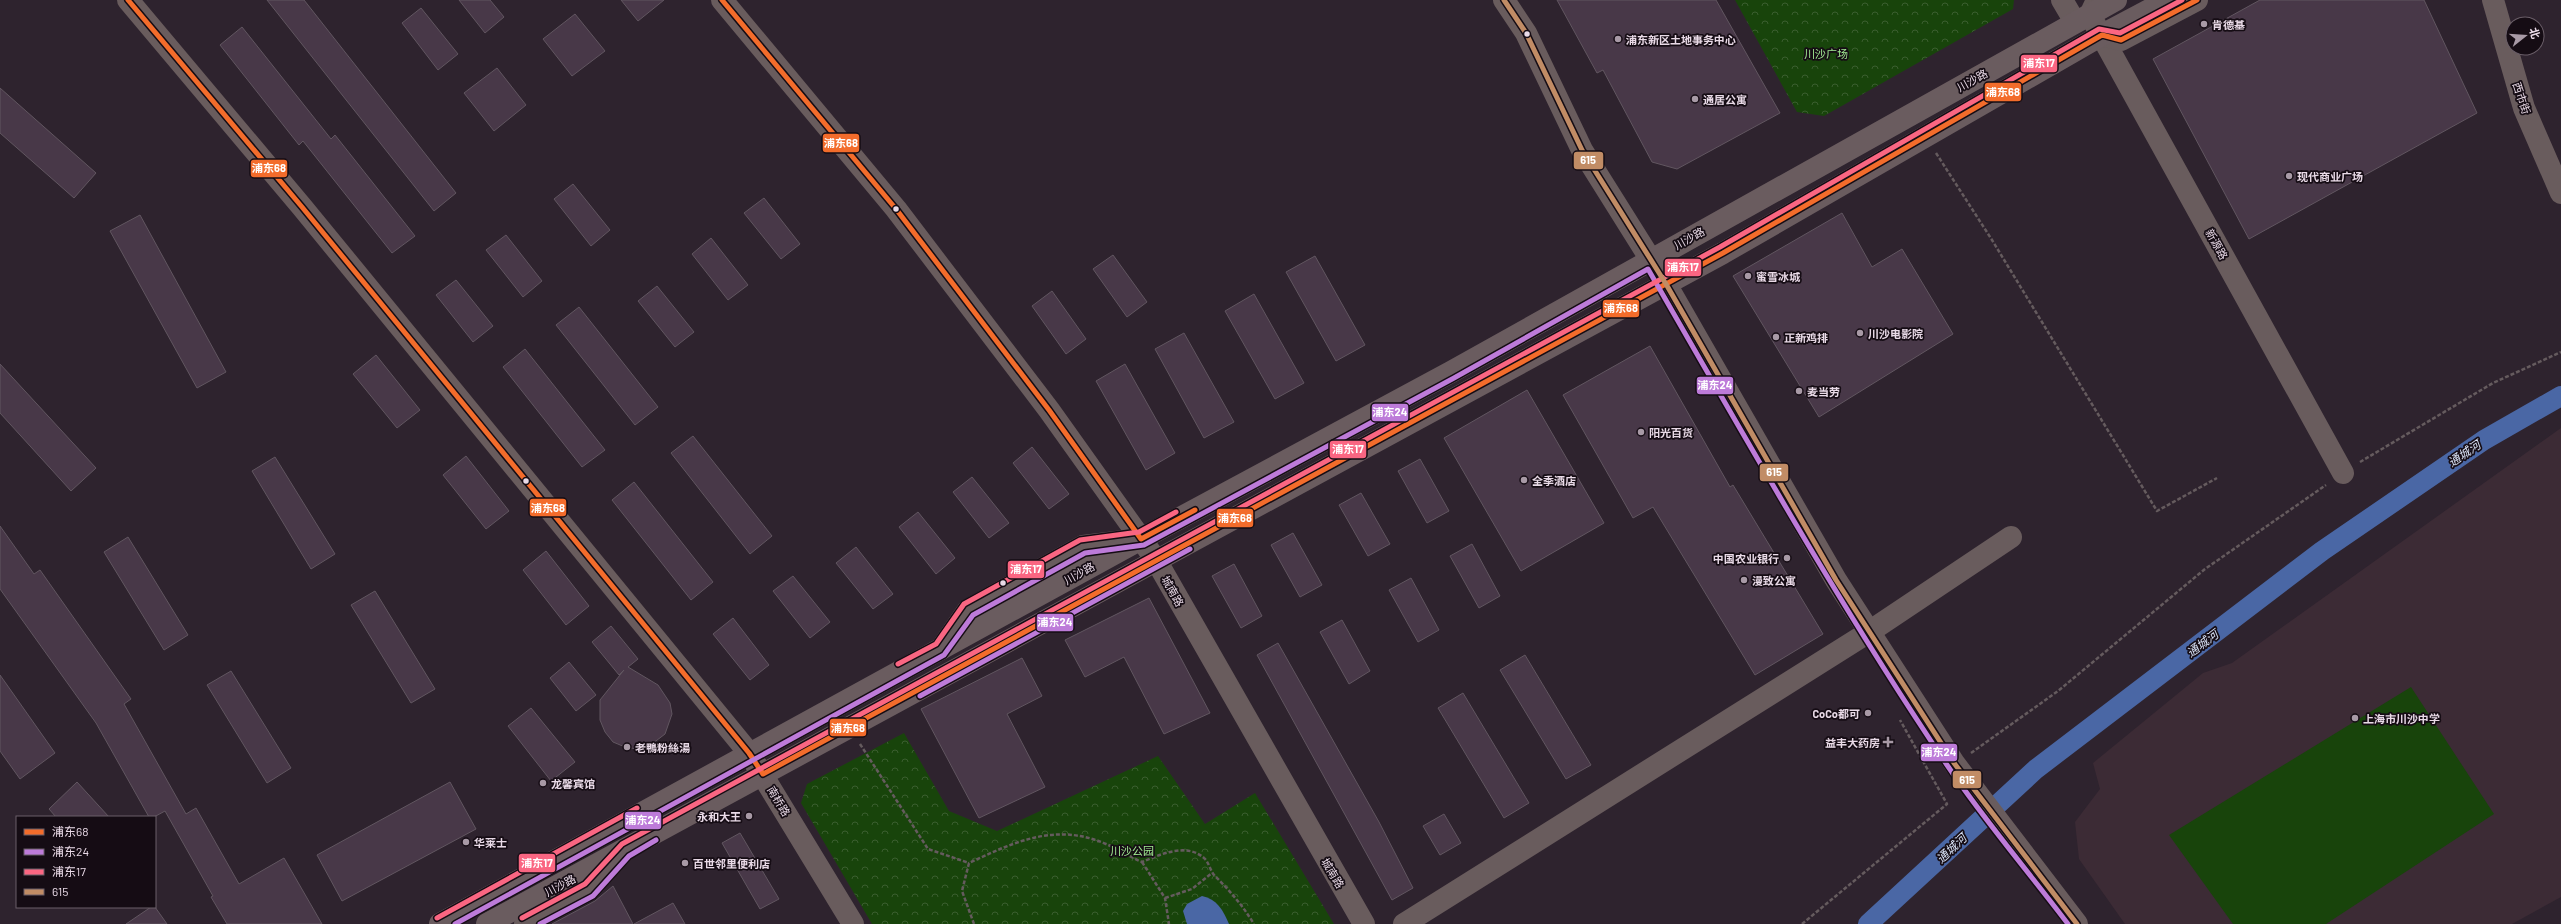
<svg xmlns="http://www.w3.org/2000/svg" width="2561" height="924" font-family="Barlow,'Noto Sans SC',sans-serif">
<style>
.education{fill:#3c2b35}
.green{fill:#18440b}
.park{fill:url(#park-crowns)}
.water{fill:#4a67a5}
.lines{fill:none;stroke-linecap:round;stroke-linejoin:round}
.canal{stroke:#4a67a5;stroke-width:20}
.building{fill:#483848;stroke:#615660}
.path{stroke:#655b5e;stroke-width:2.5;stroke-dasharray:4 2;stroke-linecap:butt}
.minor{stroke:#695c5d;stroke-width:22}
.major{stroke:#6a5c5f;stroke-width:22}
.bus-1-casing{stroke:#150c14;stroke-width:8}
.bus-2-casing{stroke:#150c14;stroke-width:8}
.bus-3-casing{stroke:#150c14;stroke-width:8}
.bus-4-casing{stroke:#150c14;stroke-width:8}
.bus-1{stroke:#f36c2b;stroke-width:5}
.bus-2{stroke:#bd7bd9;stroke-width:5}
.bus-3{stroke:#fa6682;stroke-width:5}
.bus-4{stroke:#c18c65;stroke-width:5}
.poi-dot{fill:#a89aa6;stroke:#150c14;stroke-width:1.5}
.bus-dot{fill:#e9dae7;stroke:#150c14;stroke-width:1.5}
.labels{text-anchor:middle;dominant-baseline:central;stroke-width:3.5;stroke-linejoin:round;paint-order:stroke}
.poi-label{font-size:11px;font-weight:bold;fill:#e9dae7;stroke:#150c14;text-anchor:start}
.park-label{font-size:11px;fill:#a2ec92;stroke:#150c14}
.street-label{font-size:11px;fill:#e9dae7;stroke:#150c14}
.water-label{font-size:12px;font-style:italic;fill:#d9e3f6;stroke:#150c14}
.line-badge{stroke:#150c14;stroke-width:1.5}
.badge-label{font-size:11px;text-anchor:middle;font-weight:bold;fill:#fff}
</style>
<defs>
<pattern id="park-crowns" width="20" height="18" patternUnits="userSpaceOnUse"><rect width="20" height="18" fill="#18440b"/><path d="M2 6a3 3 0 1 1 6 0M12 15a3 3 0 1 1 6 0" fill="none" stroke="#3a5e2f"/></pattern>
</defs>
<rect width="100%" height="100%" fill="#2e232e"/>
<!-- education -->
<polygon class="education" points="2561,428 2561,897 2512,924 2125,924 2079,859 2075,822 2100,789 2093,763 2203,673 2232,663"/>
<!-- green -->
<polygon class="green" points="2411,687 2494,814 2326,924 2233,924 2169,835"/>
<!-- park -->
<g class="park">
<polygon points="1735,0 2014,0 2013,9 1824,116 1797,112"/>
<polygon points="904,733 949,811 997,831 1158,756 1205,824 1255,793 1334,924 872,924 801,803 807,784"/>
</g>
<!-- water -->
<path class="water" d="M1202 896C1217 899 1223 910 1229 924H1187L1183 911 1187 904Z"/>
<g class="lines">
<!-- canal -->
<polyline class="canal" points="1868,924 2036,769 2322,551 2484,440 2561,396"/>
</g>
<!-- building -->
<g class="building">
<polygon points="267,0 304,0 456,193 434,211"/>
<polygon points="459,0 490,0 504,17 485,33"/>
<polygon points="621,0 664,0 638,21"/>
<polygon points="1557,0 1716,0 1780,113 1677,169 1652,162 1603,70 1597,73"/>
<polygon points="2260,0 2424,0 2477,113 2249,239 2153,59"/>
<polygon points="421,8 458,54 438,70 402,23"/>
<polygon points="575,14 605,51 572,76 543,39"/>
<polygon points="242,27 331,139 335,135 415,236 392,253 303,141 299,145 220,45"/>
<polygon points="497,68 526,105 494,131 464,93"/>
<polygon points="0,88 96,173 74,198 0,133"/>
<polygon points="573,184 610,230 591,246 554,199"/>
<polygon points="764,198 800,244 781,259 744,213"/>
<polygon points="1842,213 1872,267 1902,249 1953,334 1819,417 1733,276"/>
<polygon points="140,215 226,372 197,388 110,231"/>
<polygon points="506,235 542,281 523,297 486,250"/>
<polygon points="711,238 748,285 728,300 692,254"/>
<polygon points="1113,255 1147,302 1127,317 1093,269"/>
<polygon points="1315,256 1365,345 1336,361 1286,272"/>
<polygon points="456,280 493,326 473,342 436,295"/>
<polygon points="657,286 694,332 675,347 638,301"/>
<polygon points="1052,291 1086,339 1066,354 1032,306"/>
<polygon points="1254,294 1304,383 1275,399 1225,311"/>
<polygon points="579,307 658,407 635,425 556,325"/>
<polygon points="1184,333 1234,422 1204,438 1155,349"/>
<polygon points="1650,346 1730,487 1733,485 1823,634 1755,675 1653,507 1633,518 1563,395"/>
<polygon points="525,349 605,450 582,467 503,367"/>
<polygon points="376,355 420,410 397,428 353,374"/>
<polygon points="0,364 96,468 71,491 0,413"/>
<polygon points="1125,364 1175,453 1146,470 1096,381"/>
<polygon points="1527,390 1604,523 1521,571 1444,438"/>
<polygon points="693,436 772,536 750,554 671,453"/>
<polygon points="1032,447 1069,494 1049,509 1013,463"/>
<polygon points="466,456 509,511 486,529 443,475"/>
<polygon points="275,457 335,554 311,569 252,471"/>
<polygon points="1420,459 1449,511 1427,523 1398,471"/>
<polygon points="972,477 1009,523 989,538 953,492"/>
<polygon points="634,482 713,582 691,600 612,500"/>
<polygon points="1361,493 1390,544 1368,556 1339,505"/>
<polygon points="918,512 955,558 936,574 899,527"/>
<polygon points="0,526 34,574 40,570 131,699 124,704 186,814 196,808 239,884 284,858 322,924 227,924 211,897 213,896 165,811 154,817 149,817 96,723 0,589"/>
<polygon points="1293,533 1322,585 1300,597 1271,545"/>
<polygon points="128,537 188,635 164,650 104,552"/>
<polygon points="1472,544 1500,596 1479,608 1450,556"/>
<polygon points="856,547 893,594 873,609 836,563"/>
<polygon points="546,551 589,606 566,625 523,570"/>
<polygon points="1234,564 1262,616 1241,628 1212,576"/>
<polygon points="793,576 830,622 810,638 773,591"/>
<polygon points="1411,578 1439,630 1418,642 1389,590"/>
<polygon points="375,591 435,689 411,703 351,605"/>
<polygon points="1149,598 1210,713 1164,734 1124,657 1085,677 1065,640"/>
<polygon points="733,618 769,665 750,680 713,634"/>
<polygon points="1342,620 1370,671 1349,684 1320,632"/>
<polygon points="611,626 638,659 628,667 658,685 670,703 672,714 665,734 648,747 637,749 625,747 613,742 605,732 600,720 600,700 624,670 619,675 592,642"/>
<polygon points="1278,643 1379,822 1413,888 1392,900 1257,655"/>
<polygon points="1525,655 1591,765 1566,779 1500,670"/>
<polygon points="1022,658 1042,696 1007,714 1045,787 979,818 921,709"/>
<polygon points="569,662 596,695 576,711 550,678"/>
<polygon points="231,671 291,768 267,783 207,685"/>
<polygon points="0,675 55,753 20,779 0,751"/>
<polygon points="1463,693 1529,803 1504,818 1438,708"/>
<polygon points="531,708 575,762 551,781 508,726"/>
<polygon points="77,782 109,817 56,817 49,809"/>
<polygon points="450,782 476,829 342,901 317,855"/>
<polygon points="1444,814 1461,843 1440,855 1423,826"/>
<polygon points="740,833 779,899 760,909 722,843"/>
<polygon points="613,886 633,924 552,924 595,901"/>
<polygon points="673,903 685,924 634,924"/>
<polygon points="151,907 155,907 167,924 126,924"/>
</g>
<g class="lines">
<!-- path -->
<g class="path">
<polyline points="1936,153 1992,240 2157,511 2217,478"/>
<polyline points="2360,462 2493,383 2561,352"/>
<polyline points="860,744 928,849 969,863"/>
<polyline points="1971,753 2058,691 2205,569 2326,485"/>
<polyline points="1142,862 1165,898 1169,924"/>
<polyline points="1165,898 1192,889 1212,873"/>
<path d="M974 924 962 891 969 863C1014 842 1056 822 1106 844 1118 849 1130 857 1142 862 1159 855 1186 842 1204 858 1209 862 1210 871 1215 876 1230 891 1243 906 1254 924"/>
<polyline points="1802,924 1947,804 1900,720"/>
</g>
<!-- minor -->
<g class="minor">
<polyline points="128,0 302,207 749,753 853,924"/>
<polyline points="722,0 896,209 1049,410 1156,560 1364,924"/>
<polyline points="1504,0 1526,33 1582,150 1666,284 1836,580 1954,763 2077,924"/>
<polyline points="2062,0 2075,22"/>
<polyline points="2097,0 2090,15 2343,473"/>
<polyline points="2493,0 2524,108 2561,193"/>
<polyline points="2102,35 2121,40 2197,0"/>
<polyline points="941,649 968,610 1083,546 1141,539"/>
<polyline points="525,924 589,890 624,851"/>
<polyline points="1404,924 1869,632 2011,537"/>
</g>
<!-- major -->
<g class="major">
<polyline points="440,924 1141,539 1451,372 2116,0"/>
<polyline points="487,924 1723,253 2102,35 2168,0"/>
</g>
<!-- bus-1 casing -->
<g class="bus-1-casing">
<g id="bus-1">
<polyline points="128,0 302,207 749,753 763,774 1723,253 2102,35 2121,40 2197,0"/>
<polyline points="722,0 896,209 1049,410 1141,539 1195,510"/>
</g>
</g>
<!-- bus-2 casing -->
<g class="bus-2-casing">
<g id="bus-2">
<polyline points="920,696 1190,549"/>
<path d="M455 924 944 655 973 615 1085 553 1144 545 1454 378 1648 269C1745 437 1839 605 1947 765 1984 820 2028 871 2068 924"/>
<polyline points="540,924 593,896 629,856 656,840"/>
</g>
</g>
<!-- bus-3 casing -->
<g class="bus-3-casing">
<g id="bus-3">
<polyline points="898,664 936,644 964,604 1080,540 1139,532 1176,512"/>
<polyline points="437,918 637,808"/>
<polyline points="522,918 585,884 622,844 1720,247 2099,29 2120,33 2182,0"/>
</g>
</g>
<!-- bus-4 casing -->
<g class="bus-4-casing">
<polyline id="bus-4" points="1504,0 1526,33 1582,150 1666,284 1836,580 1954,763 2077,924"/>
</g>
<!-- bus-1 -->
<use href="#bus-1" class="bus-1"/>
<!-- bus-2 -->
<use href="#bus-2" class="bus-2"/>
<!-- bus-3 -->
<use href="#bus-3" class="bus-3"/>
<!-- bus-4 -->
<use href="#bus-4" class="bus-4"/>
</g>
<!-- markers -->
<g class="poi-dot">
<circle cx="2204" cy="24" r="4"/>
<circle cx="1618" cy="39" r="4"/>
<circle cx="1695" cy="99" r="4"/>
<circle cx="2289" cy="176" r="4"/>
<circle cx="1748" cy="276" r="4"/>
<circle cx="1860" cy="333" r="4"/>
<circle cx="1776" cy="337" r="4"/>
<circle cx="1799" cy="391" r="4"/>
<circle cx="1641" cy="432" r="4"/>
<circle cx="1524" cy="480" r="4"/>
<circle cx="1787" cy="558" r="4"/>
<circle cx="1744" cy="580" r="4"/>
<circle cx="1868" cy="713" r="4"/>
<circle cx="2355" cy="718" r="4"/>
<path d="M1886 736h4v4h4v4h-4v4h-4v-4h-4v-4h4z"/>
<circle cx="627" cy="747" r="4"/>
<circle cx="543" cy="783" r="4"/>
<circle cx="749" cy="816" r="4"/>
<circle cx="466" cy="842" r="4"/>
<circle cx="685" cy="863" r="4"/>
</g>
<g class="bus-dot">
<circle cx="1527" cy="34" r="3.5"/>
<circle cx="896" cy="209" r="3.5"/>
<circle cx="526" cy="481" r="3.5"/>
<circle cx="1003" cy="583" r="3.5"/>
</g>
<g class="labels">
<!-- poi labels -->
<g class="poi-label">
<text x="2212" y="24">肯德基</text>
<text x="1626" y="39">浦东新区土地事务中心</text>
<text x="1703" y="99">通居公寓</text>
<text x="2297" y="176">现代商业广场</text>
<text x="1756" y="276">蜜雪冰城</text>
<text x="1868" y="333">川沙电影院</text>
<text x="1784" y="337">正新鸡排</text>
<text x="1807" y="391">麦当劳</text>
<text x="1649" y="432">阳光百货</text>
<text x="1532" y="480">全季酒店</text>
<text x="1779" y="558" text-anchor="end">中国农业银行</text>
<text x="1752" y="580">漫致公寓</text>
<text x="1860" y="713" text-anchor="end">CoCo都可</text>
<text x="2363" y="718">上海市川沙中学</text>
<text x="1880" y="742" text-anchor="end">益丰大药房</text>
<text x="635" y="747">老鴨粉絲湯</text>
<text x="551" y="783">龙馨宾馆</text>
<text x="741" y="816" text-anchor="end">永和大王</text>
<text x="474" y="842">华莱士</text>
<text x="693" y="863">百世邻里便利店</text>
</g>
<!-- park labels -->
<g class="park-label">
<text x="1826" y="53">川沙广场</text>
<text x="1132" y="850">川沙公园</text>
</g>
<!-- street labels -->
<g class="street-label">
<text transform="translate(1972 80) rotate(-29)">川沙路</text>
<text transform="translate(2522 98) rotate(72)">西市街</text>
<text transform="translate(1689 238) rotate(-29)">川沙路</text>
<text transform="translate(2217 244) rotate(61)">新源路</text>
<text transform="translate(1079 573) rotate(-29)">川沙路</text>
<text transform="translate(1173 591) rotate(61)">城南路</text>
<text transform="translate(779 801) rotate(59)">南桥路</text>
<text transform="translate(1333 873) rotate(59)">城南路</text>
<text transform="translate(560 885) rotate(-28)">川沙路</text>
</g>
<!-- water labels -->
<g class="water-label">
<text transform="translate(2464 453) rotate(-34)">通城河</text>
<text transform="translate(2202 643) rotate(-37)">通城河</text>
<text transform="translate(1951 848) rotate(-43)">通城河</text>
</g>
</g>
<g class="line-badge">
<rect x="2020" y="54" width="38" height="19" rx="4" fill="#fa6682"/>
<rect x="1984" y="82" width="38" height="20" rx="4" fill="#f36c2b"/>
<rect x="822" y="133" width="38" height="20" rx="4" fill="#f36c2b"/>
<rect x="1573" y="151" width="31" height="19" rx="4" fill="#c18c65"/>
<rect x="250" y="159" width="38" height="19" rx="4" fill="#f36c2b"/>
<rect x="1664" y="258" width="38" height="19" rx="4" fill="#fa6682"/>
<rect x="1602" y="299" width="38" height="19" rx="4" fill="#f36c2b"/>
<rect x="1696" y="376" width="38" height="19" rx="4" fill="#bd7bd9"/>
<rect x="1371" y="403" width="38" height="19" rx="4" fill="#bd7bd9"/>
<rect x="1329" y="440" width="38" height="19" rx="4" fill="#fa6682"/>
<rect x="1759" y="463" width="30" height="19" rx="4" fill="#c18c65"/>
<rect x="529" y="498" width="38" height="19" rx="4" fill="#f36c2b"/>
<rect x="1216" y="508" width="38" height="20" rx="4" fill="#f36c2b"/>
<rect x="1007" y="560" width="38" height="19" rx="4" fill="#fa6682"/>
<rect x="1036" y="613" width="38" height="19" rx="4" fill="#bd7bd9"/>
<rect x="829" y="718" width="38" height="19" rx="4" fill="#f36c2b"/>
<rect x="1920" y="743" width="38" height="19" rx="4" fill="#bd7bd9"/>
<rect x="1952" y="770" width="30" height="19" rx="4" fill="#c18c65"/>
<rect x="624" y="811" width="38" height="19" rx="4" fill="#bd7bd9"/>
<rect x="518" y="853" width="38" height="20" rx="4" fill="#fa6682"/>
</g>
<g class="badge-label">
<text x="2039" y="67">浦东17</text>
<text x="2003" y="96">浦东68</text>
<text x="841" y="147">浦东68</text>
<text x="1588" y="164">615</text>
<text x="269" y="172">浦东68</text>
<text x="1683" y="271">浦东17</text>
<text x="1621" y="312">浦东68</text>
<text x="1715" y="389">浦东24</text>
<text x="1390" y="416">浦东24</text>
<text x="1348" y="453">浦东17</text>
<text x="1774" y="476">615</text>
<text x="548" y="512">浦东68</text>
<text x="1235" y="522">浦东68</text>
<text x="1026" y="573">浦东17</text>
<text x="1055" y="626">浦东24</text>
<text x="848" y="732">浦东68</text>
<text x="1939" y="756">浦东24</text>
<text x="1967" y="784">615</text>
<text x="643" y="824">浦东24</text>
<text x="537" y="867">浦东17</text>
</g>
<!-- legend -->
<rect x="16" y="816" width="140" height="92" fill="#150c14" stroke="#6a5e68"/>
<rect x="24" y="829" width="20" height="6" fill="#f36c2b" stroke="#6a5e68"/>
<text x="52" y="836" font-size="12" fill="#e9dae7">浦东68</text>
<rect x="24" y="849" width="20" height="6" fill="#bd7bd9" stroke="#6a5e68"/>
<text x="52" y="856" font-size="12" fill="#e9dae7">浦东24</text>
<rect x="24" y="869" width="20" height="6" fill="#fa6682" stroke="#6a5e68"/>
<text x="52" y="876" font-size="12" fill="#e9dae7">浦东17</text>
<rect x="24" y="889" width="20" height="6" fill="#c18c65" stroke="#6a5e68"/>
<text x="52" y="896" font-size="12" fill="#e9dae7">615</text>
<!-- north arrow -->
<g transform="translate(2525 36) rotate(73)"><circle r="19" fill="#150c14" stroke="#6a5e68"/>
<path d="M0-3L7 15L0 10L-7 15Z" fill="#a89aa6"/>
<text y="-6" font-size="11" font-weight="bold" text-anchor="middle" fill="#e9dae7">北</text>
</g>
</svg>
